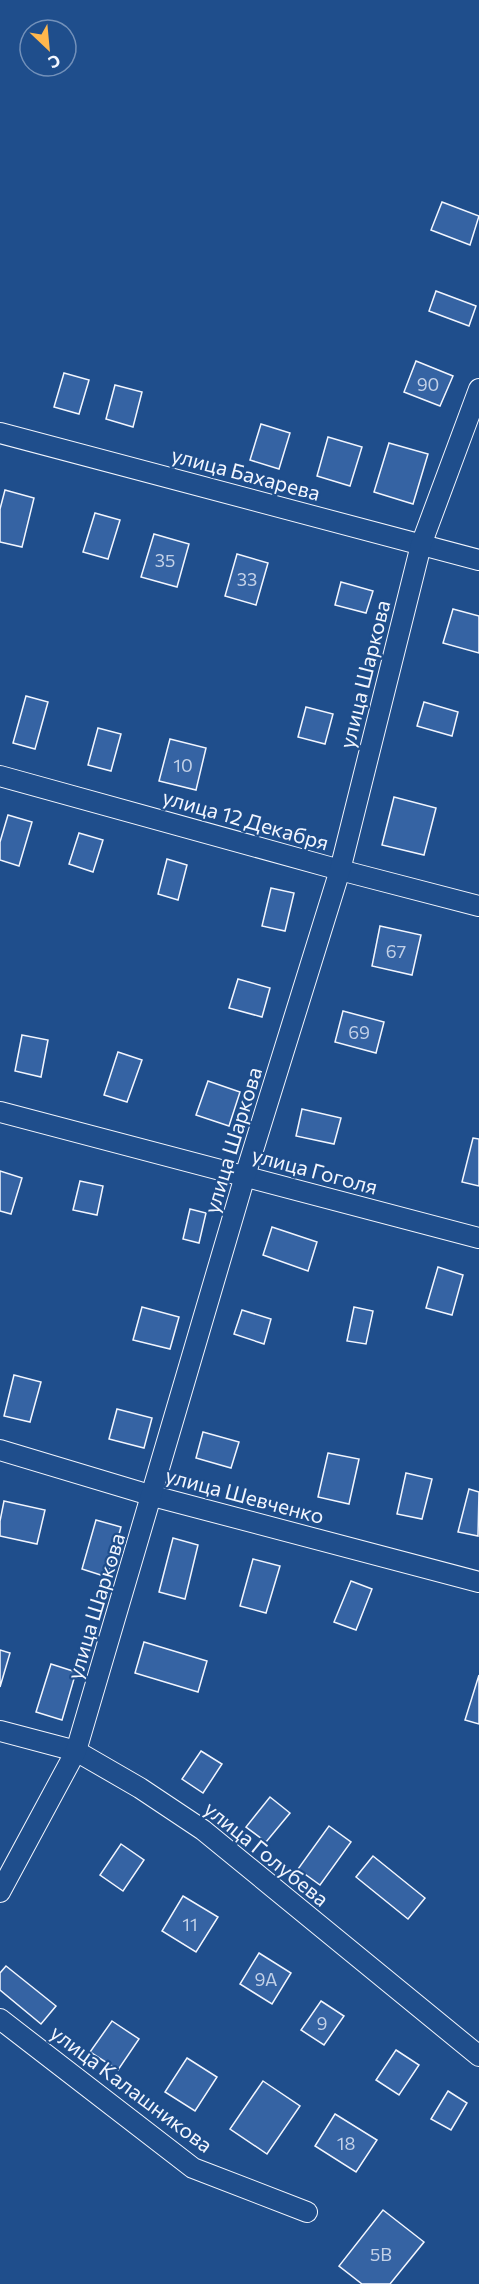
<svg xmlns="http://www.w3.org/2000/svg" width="479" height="2284" font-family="Commissioner,sans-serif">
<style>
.building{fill:#3563a3;stroke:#f2f6ff;stroke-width:1.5}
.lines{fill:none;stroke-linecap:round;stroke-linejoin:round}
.minor-casing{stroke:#f2f6ff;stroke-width:22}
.minor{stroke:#1f4e8c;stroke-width:20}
.labels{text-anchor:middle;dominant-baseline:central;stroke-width:4.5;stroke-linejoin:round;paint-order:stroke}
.number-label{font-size:18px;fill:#c3d1e8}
.street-label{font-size:21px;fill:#f2f6ff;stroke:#1f4e8c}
</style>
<rect width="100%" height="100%" fill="#1f4e8c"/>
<!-- building -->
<g class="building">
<polygon points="442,202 479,216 470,245 431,230"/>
<polygon points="436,291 476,306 469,326 429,311"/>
<polygon points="416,361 453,376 440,406 404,392"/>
<polygon points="64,373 89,380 79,414 54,407"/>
<polygon points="115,385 142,392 133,427 106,419"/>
<polygon points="261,424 290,433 279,469 250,460"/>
<polygon points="328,437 362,447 350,486 317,476"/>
<polygon points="389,443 428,454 413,504 374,492"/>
<polygon points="5,490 34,498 22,547 0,542 0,509"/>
<polygon points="95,513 120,520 108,559 83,552"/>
<polygon points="154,534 189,544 177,587 141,577"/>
<polygon points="237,554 268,563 256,605 225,596"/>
<polygon points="341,582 373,591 366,613 335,605"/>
<polygon points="453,609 479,616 479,653 443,643"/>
<polygon points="26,696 48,702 35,749 13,743"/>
<polygon points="424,702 458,712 452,736 417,726"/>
<polygon points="306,707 333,714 325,744 298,737"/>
<polygon points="98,728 121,734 111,771 88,765"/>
<polygon points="170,739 206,748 196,790 159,781"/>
<polygon points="394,797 436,808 424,855 382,845"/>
<polygon points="8,815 32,822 19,866 0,860 0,842"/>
<polygon points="79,833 103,840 93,872 69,864"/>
<polygon points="167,859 187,865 178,900 158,894"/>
<polygon points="271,888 294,893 285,931 262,926"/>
<polygon points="380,926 421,935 412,975 372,966"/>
<polygon points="238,979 270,988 262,1017 229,1008"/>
<polygon points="343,1011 384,1022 376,1053 335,1042"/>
<polygon points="22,1035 48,1040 41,1077 15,1071"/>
<polygon points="118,1052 142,1060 127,1102 104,1095"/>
<polygon points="208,1081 240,1092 229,1126 196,1115"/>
<polygon points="302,1109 341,1118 334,1144 296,1136"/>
<polygon points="473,1138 479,1139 479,1186 462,1182"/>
<polygon points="0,1171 22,1178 11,1214 0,1211"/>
<polygon points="80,1181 103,1186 97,1215 73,1210"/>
<polygon points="190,1209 206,1213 199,1243 183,1239"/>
<polygon points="272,1227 317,1242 308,1271 263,1255"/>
<polygon points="438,1267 463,1275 452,1315 426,1308"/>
<polygon points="142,1307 179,1317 170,1349 133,1340"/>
<polygon points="354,1307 373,1311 366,1344 347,1341"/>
<polygon points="242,1310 271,1319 264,1344 234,1334"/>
<polygon points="14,1375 41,1382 30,1422 4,1416"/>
<polygon points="117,1409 152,1418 144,1448 109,1439"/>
<polygon points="203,1432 239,1442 231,1468 196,1458"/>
<polygon points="328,1453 359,1459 349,1504 318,1497"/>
<polygon points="406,1473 432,1479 422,1519 397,1514"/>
<polygon points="469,1489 479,1492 478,1536 458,1532"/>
<polygon points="4,1501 45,1510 37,1544 0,1536 0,1521"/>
<polygon points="96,1520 121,1527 107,1577 82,1569"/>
<polygon points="173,1538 198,1545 185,1599 159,1592"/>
<polygon points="253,1559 280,1566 266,1613 240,1606"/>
<polygon points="351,1581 372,1589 356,1630 334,1622"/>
<polygon points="144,1642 207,1661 198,1692 135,1673"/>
<polygon points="0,1650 10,1653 0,1687"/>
<polygon points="51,1664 76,1672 62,1720 36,1712"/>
<polygon points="479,1675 479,1724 465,1720"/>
<polygon points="201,1751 222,1764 203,1793 182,1779"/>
<polygon points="270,1797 290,1813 266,1842 246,1827"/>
<polygon points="329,1826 351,1842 320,1885 298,1869"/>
<polygon points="121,1844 144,1860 123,1891 100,1875"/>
<polygon points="373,1856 425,1898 408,1919 356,1877"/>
<polygon points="183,1896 218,1917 196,1952 162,1931"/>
<polygon points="259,1953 291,1973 272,2004 240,1984"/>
<polygon points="6,1966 56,2006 41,2024 0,1990 0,1973"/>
<polygon points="321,2001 344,2016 324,2045 301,2030"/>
<polygon points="112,2021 139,2039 118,2070 90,2052"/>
<polygon points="396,2050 419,2065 399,2095 376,2080"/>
<polygon points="187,2058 217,2077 195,2111 165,2092"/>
<polygon points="263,2081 300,2106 267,2154 230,2129"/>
<polygon points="448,2091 467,2103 451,2130 431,2119"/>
<polygon points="335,2114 377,2140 356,2172 315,2146"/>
<polygon points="383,2210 424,2242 390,2284 362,2284 339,2266"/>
</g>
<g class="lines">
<!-- minor casing -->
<g class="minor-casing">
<g id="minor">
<polyline points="0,433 479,560"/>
<polyline points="0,776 340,870 479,906"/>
<polyline points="0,1112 479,1238"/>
<polyline points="0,1450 153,1496 479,1582"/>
<polyline points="0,1731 76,1751 140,1788 203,1830 479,2056"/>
<polyline points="0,1892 76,1751 245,1176 340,870 421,545 479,389"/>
<polyline points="0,2019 193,2168 307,2212"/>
</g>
</g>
<!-- minor -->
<use href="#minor" class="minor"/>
</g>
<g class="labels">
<!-- number labels -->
<g class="number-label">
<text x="428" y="384">90</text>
<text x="165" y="560">35</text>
<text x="247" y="579">33</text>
<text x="183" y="765">10</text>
<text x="396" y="951">67</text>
<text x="359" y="1032">69</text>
<text x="190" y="1924">11</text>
<text x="266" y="1979">9А</text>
<text x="322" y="2023">9</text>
<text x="346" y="2143">18</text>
<text x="381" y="2254">5В</text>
</g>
<!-- street labels -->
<g class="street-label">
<text transform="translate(246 473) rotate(15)">улица Бахарева</text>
<text transform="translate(364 674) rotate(-76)">улица Шаркова</text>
<text transform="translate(246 819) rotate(16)">улица 12 Декабря</text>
<text transform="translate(232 1140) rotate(-73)">улица Шаркова</text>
<text transform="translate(315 1170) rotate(15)">улица Гоголя</text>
<text transform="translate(245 1495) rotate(15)">улица Шевченко</text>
<text transform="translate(95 1606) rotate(-73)">улица Шаркова</text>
<text transform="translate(267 1853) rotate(39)">улица Голубева</text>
<text transform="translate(132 2088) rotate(37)">улица Калашникова</text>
</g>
</g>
<!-- north arrow -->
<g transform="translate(48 48) rotate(154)"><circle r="28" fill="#1f4e8c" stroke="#7391ba" stroke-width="1.5"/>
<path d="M0-4.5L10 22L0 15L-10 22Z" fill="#ffb74d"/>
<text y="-9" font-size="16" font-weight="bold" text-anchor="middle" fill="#f2f6ff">С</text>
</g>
</svg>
